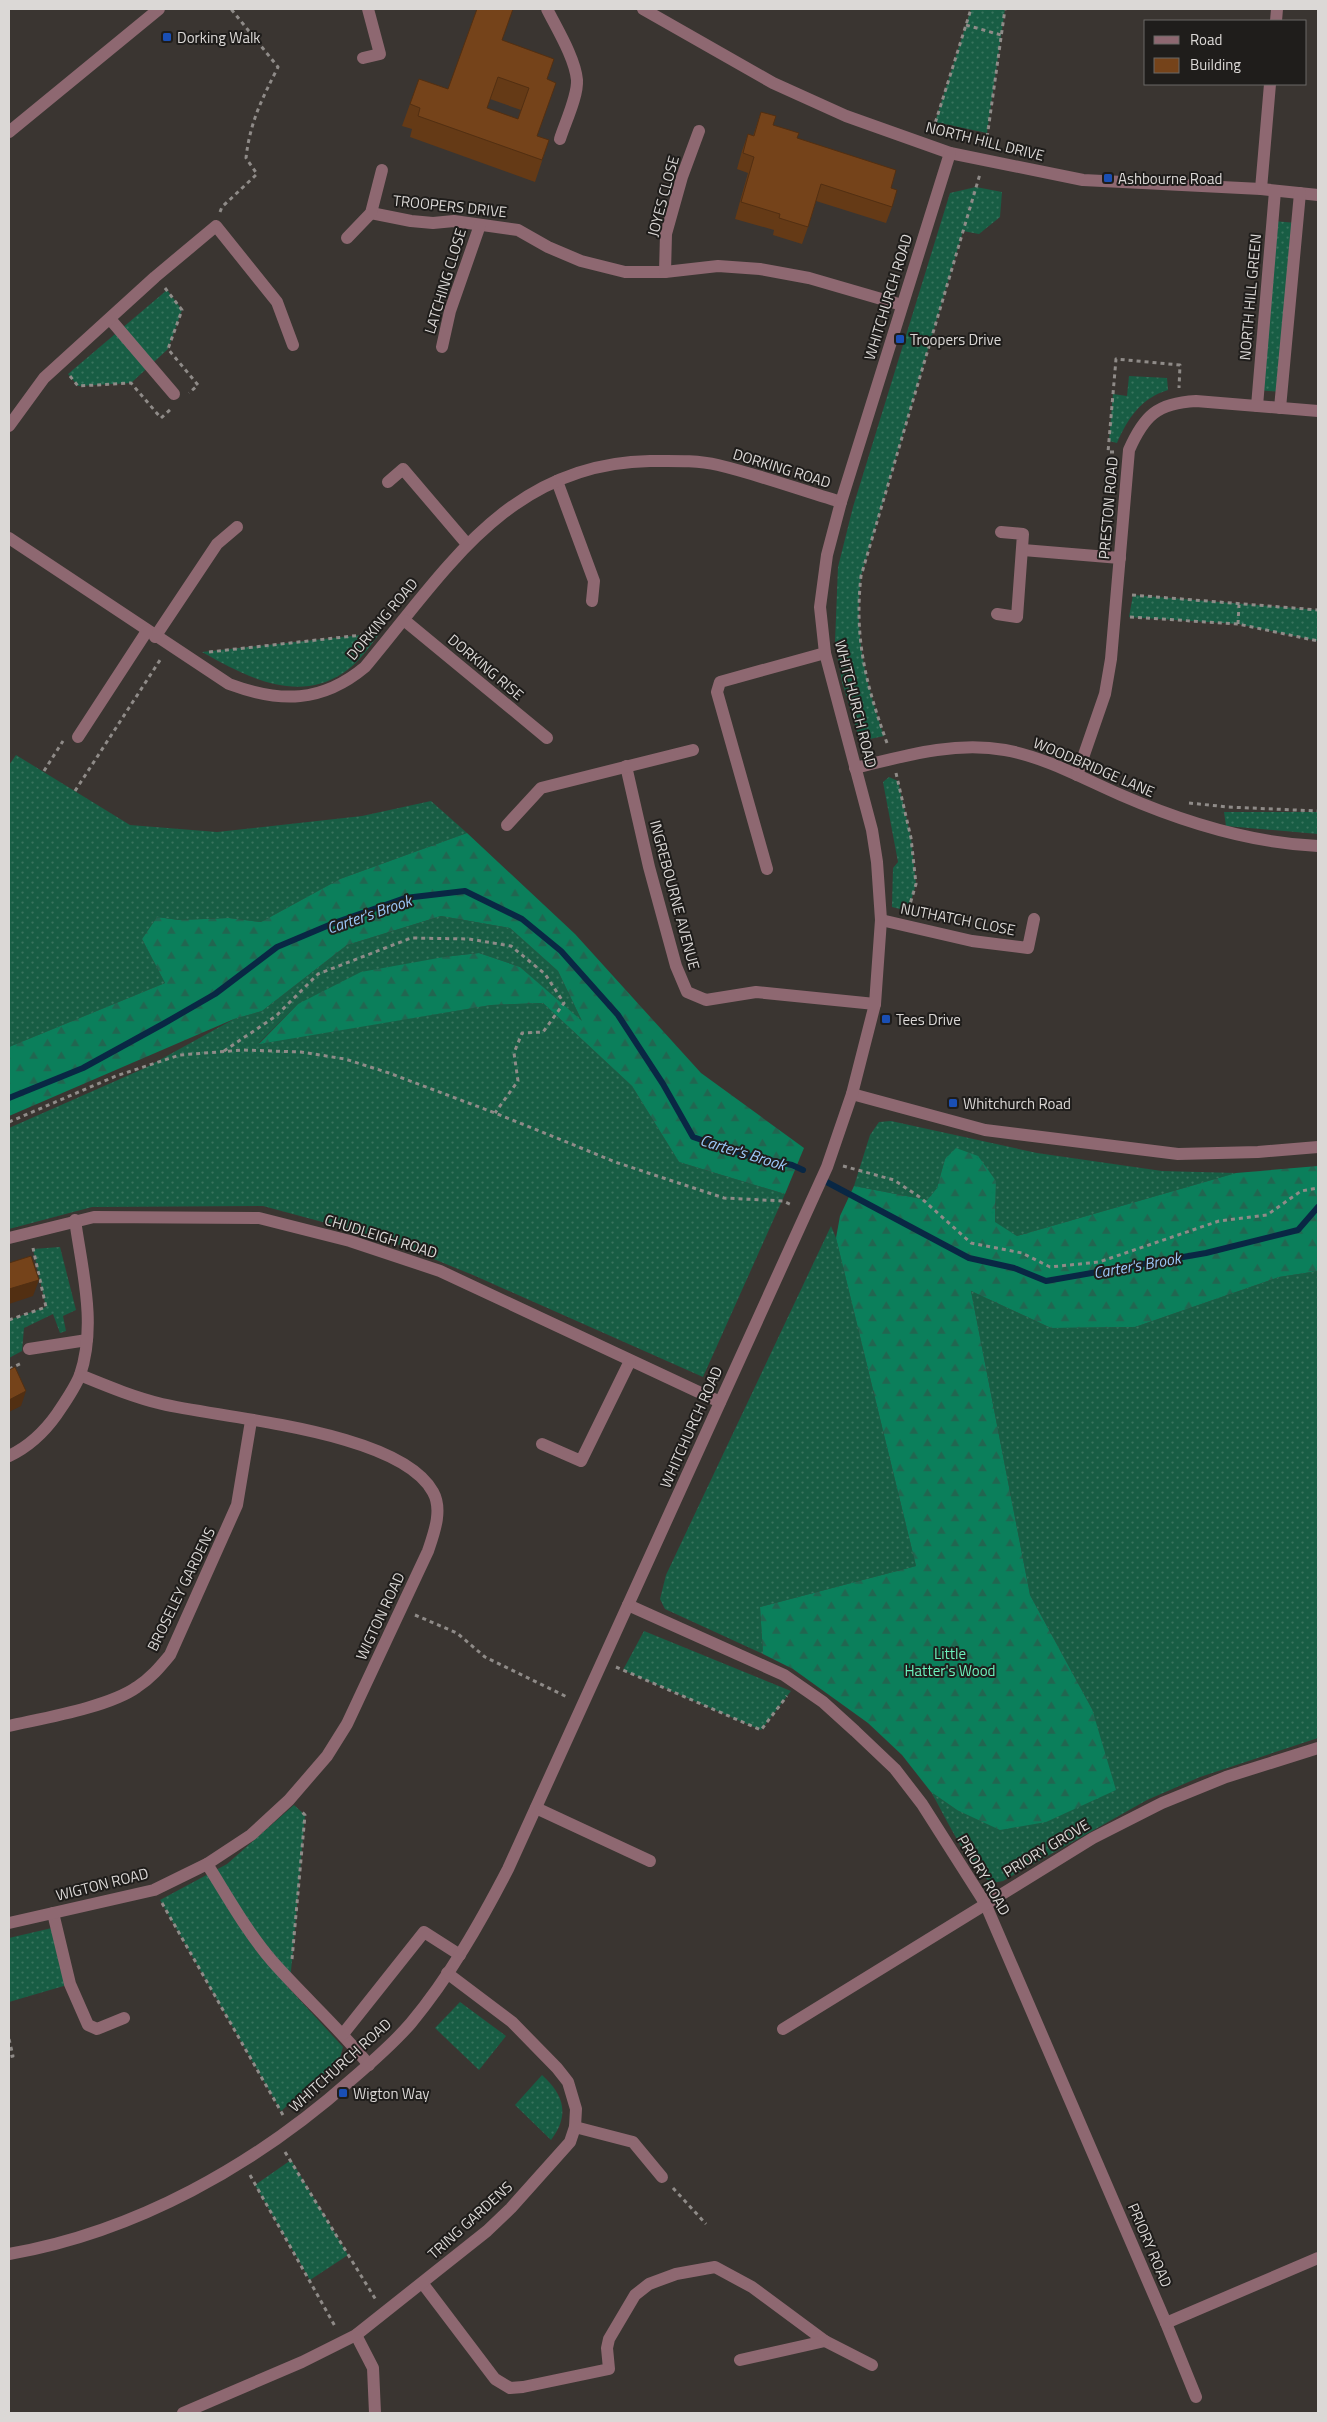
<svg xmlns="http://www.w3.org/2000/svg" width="1327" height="2422" font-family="'Titillium Web',sans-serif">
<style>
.grass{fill:url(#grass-dots)}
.forest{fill:url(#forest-firs)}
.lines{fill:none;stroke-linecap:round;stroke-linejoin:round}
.stream{stroke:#092744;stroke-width:6}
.path{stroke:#8f8b88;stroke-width:3;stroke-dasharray:4 4;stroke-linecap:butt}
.minor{stroke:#8e6871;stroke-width:12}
.wall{fill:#653a16;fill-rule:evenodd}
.shaded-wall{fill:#522f12}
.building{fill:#75431a;stroke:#522f12;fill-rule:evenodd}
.transit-dot{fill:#1a4fb4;stroke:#1f1d1b;stroke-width:2}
.labels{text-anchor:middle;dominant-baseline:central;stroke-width:4;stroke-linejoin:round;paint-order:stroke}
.poi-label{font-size:15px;fill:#dbd8d6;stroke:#1f1d1b;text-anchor:start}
.street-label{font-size:15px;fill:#dbd8d6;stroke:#1f1d1b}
.park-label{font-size:15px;fill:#6ef2bd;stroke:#1f1d1b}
.water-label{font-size:16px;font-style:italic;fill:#9bc7f7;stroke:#1f1d1b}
</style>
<defs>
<pattern id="grass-dots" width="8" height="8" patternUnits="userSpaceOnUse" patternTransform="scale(1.25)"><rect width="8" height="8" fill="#185d44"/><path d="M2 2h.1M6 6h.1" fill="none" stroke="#39745e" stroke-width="1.8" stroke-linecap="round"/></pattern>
<pattern id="forest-firs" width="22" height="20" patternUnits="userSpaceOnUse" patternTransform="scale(1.25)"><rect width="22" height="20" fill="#0b7f5b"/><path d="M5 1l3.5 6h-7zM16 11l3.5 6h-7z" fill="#216650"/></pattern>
</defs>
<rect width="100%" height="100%" fill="#3a3531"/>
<!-- grass -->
<g class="grass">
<polygon points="971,9 1005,9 987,133 935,122"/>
<path d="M976 187 1002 192 1000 217 979 234 963 231 861 576C854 636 865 680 884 736L860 741 842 682 835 642 838 567 853 507 950 193Z"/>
<polygon points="1273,221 1297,223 1281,392 1258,390"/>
<polygon points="167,290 182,310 168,349 131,383 78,386 68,374"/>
<path d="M1129 376 1167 378 1168 390C1141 398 1128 418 1117 443L1109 441 1113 394 1127 396Z"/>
<polygon points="1133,595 1318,610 1318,641 1238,624 1129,617"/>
<path d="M380 633C369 647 359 663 343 673 296 704 245 676 202 652Z"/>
<polygon points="16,755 130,825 217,832 362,816 431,801 467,833 340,879 261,922 229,918 179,920 157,917 142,939 165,983 9,1047 9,765"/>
<polygon points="889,777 898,781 911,838 916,884 908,911 892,907 893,868 898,862 883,782"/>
<polygon points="1224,812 1318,812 1318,834 1226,826"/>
<polygon points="441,916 510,928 558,971 583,1023 520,967 479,953 444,957 298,1004 259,1043 491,1005 543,1003 632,1086 679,1162 785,1194 703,1377 473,1275 382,1238 263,1206 92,1207 9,1229 9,1128 145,1068 234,1019 262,1011 347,945"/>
<polygon points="891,1121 1037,1153 1162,1171 1236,1173 1017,1236 995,1223 996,1181 945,1159 937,1188 927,1200 854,1186 870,1135 879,1122"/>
<polygon points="831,1226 836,1238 916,1566 760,1607 763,1654 665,1609 660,1599 666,1575"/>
<polygon points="60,1247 76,1310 63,1316 66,1331 60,1333 53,1314 24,1328 22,1351 9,1358 9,1320 46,1307 33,1249"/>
<path d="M1318 1271V1738L1200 1777 1147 1800 1003 1881 992 1883C968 1868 946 1817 931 1792L957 1810 1092 1709 1030 1595 971 1291 1051 1328 1135 1327 1279 1277Z"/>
<polygon points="644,1631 791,1691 761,1730 623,1670"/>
<polygon points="294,1805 305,1815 292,1961 290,1980 286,1985 343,2047 339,2061 281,2111 160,1900 227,1864"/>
<polygon points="52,1928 67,1985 9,2002 9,1938"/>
<polygon points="460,2002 506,2036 479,2070 435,2028"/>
<path d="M542 2075C564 2095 570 2115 551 2140L515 2105Z"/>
<polygon points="291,2160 348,2255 310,2280 255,2185"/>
</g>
<!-- forest -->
<g class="forest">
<polygon points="467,833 575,934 701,1073 804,1148 785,1194 679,1162 632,1086 543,1003 491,1005 259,1044 298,1004 361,972 444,957 479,953 520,967 582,1021 558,971 510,928 441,916 347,945 262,1011 234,1019 9,1116 9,1047 165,983 142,939 157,917 179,920 229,918 261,922 340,879"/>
<polygon points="956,1148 978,1156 996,1181 995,1222 1017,1236 1236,1173 1318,1166 1318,1271 1279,1277 1135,1327 1051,1328 971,1291 1030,1595 1092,1709 1116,1790 1046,1822 1000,1830 957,1810 931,1792 902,1755 868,1723 793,1669 763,1654 760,1607 916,1566 836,1238 840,1216 854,1186 927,1200 937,1188 945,1159"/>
</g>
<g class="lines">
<!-- stream -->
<g class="stream">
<polyline points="9,1098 83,1068 163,1024 215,994 277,947 334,923 405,898 465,891 522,919 561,951 618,1015 663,1084 693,1137 746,1155 792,1165 803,1170"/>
<polyline points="821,1179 969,1258 1014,1268 1046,1281 1206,1253 1298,1230 1318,1207"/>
</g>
<!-- path -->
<g class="path">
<polyline points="966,25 1001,35"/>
<polyline points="933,130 971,9"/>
<polyline points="986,145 1005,9"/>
<path d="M220 212 222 207 257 174 246 158C250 122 262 99 278 67L231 9"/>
<polyline points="165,288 182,310 168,349 198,385 189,393"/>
<polyline points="70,376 78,386 131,383 161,418 171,409"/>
<polyline points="1114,452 1108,452 1116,359 1180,365 1179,388"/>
<polyline points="1132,595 1318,610"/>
<polyline points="1130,617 1238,624 1318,641"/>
<polyline points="1238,624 1239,605"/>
<polyline points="209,652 371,634"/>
<path d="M887 743C866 685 854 639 861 576L980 174"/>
<polyline points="44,771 63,741"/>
<polyline points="896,773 911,838 916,884 908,911"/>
<polyline points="75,791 162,657"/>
<polyline points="1189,803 1228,807 1318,811"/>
<polyline points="224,1051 276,1016 318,974 411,938 469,939 511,946 545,974 564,1003 543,1032 522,1033 514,1053 518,1081 495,1113"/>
<polyline points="9,1122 116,1076 180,1055 243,1050 301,1052 345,1059 389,1073 495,1113 618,1163 724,1198 783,1201 792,1205"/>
<polyline points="843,1166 894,1180 921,1198 971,1243 1022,1253 1050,1267 1099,1262 1219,1221 1267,1215 1301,1191 1318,1188"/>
<polyline points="9,1320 46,1307 33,1248"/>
<polyline points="9,1369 22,1363"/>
<polyline points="415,1615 457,1633 485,1657 569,1698"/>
<polyline points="616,1667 761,1730 787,1696"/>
<polyline points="162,1903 283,2115"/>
<polyline points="292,1959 305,1815 300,1810"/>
<polyline points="9,2039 13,2056 9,2057"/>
<polyline points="285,2152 376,2300"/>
<polyline points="250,2175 336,2328"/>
<polyline points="673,2188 706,2224"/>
</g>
<!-- minor -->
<g class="minor">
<path d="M547 9C557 29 575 58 577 80 578 96 565 123 560 139"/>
<polyline points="643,9 773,83 846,116 950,153 1083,180 1261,189 1318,195"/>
<polyline points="1276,21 1277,9"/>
<polyline points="363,58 380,54 368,9"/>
<polyline points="9,132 159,9"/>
<polyline points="1261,189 1270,84"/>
<polyline points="371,213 411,221 433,223 454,221 518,230 548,247 581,261 625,272 665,272 718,266 760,269 809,278 902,305"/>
<polyline points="347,238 371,213 382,170"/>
<polyline points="665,272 666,234 682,177 699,131"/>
<polyline points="110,319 174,394"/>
<polyline points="442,347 450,311 480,225"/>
<polyline points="1257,406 1275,191"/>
<polyline points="1280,408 1300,193"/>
<polyline points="9,426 44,378 155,277 216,226 277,302 293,345"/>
<polyline points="557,481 594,581 592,601"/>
<polyline points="388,482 403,469 467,544"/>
<path d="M9 538 229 684C280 703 322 703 365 667 446 570 509 463 650 461 673 461 696 460 718 465 760 475 800 490 841 502"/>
<polyline points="1023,550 1120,558"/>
<polyline points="997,614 1017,617 1023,534 1001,532"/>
<polyline points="404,620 547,738"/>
<polyline points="155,637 217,544 237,527"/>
<polyline points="78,737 147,631"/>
<polyline points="626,766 649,867 676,966 687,992 706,1000 756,992 875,1004"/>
<path d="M855 768C904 756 954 741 1005 750 1045 757 1084 779 1121 795 1183 822 1250 843 1318 846"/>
<path d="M1077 775 1105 694 1111 659 1129 450C1144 416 1157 403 1196 401L1318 411"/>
<polyline points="507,825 541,788 693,750"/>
<polyline points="767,869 717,692 720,682 825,653"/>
<polyline points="881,920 972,941 1028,948 1034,919"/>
<polyline points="852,1094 985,1130 1178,1154 1258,1152 1318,1147"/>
<polyline points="9,1238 94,1217 259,1218 350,1241 440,1271 720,1402"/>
<polyline points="29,1349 87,1340"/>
<polyline points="542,1444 581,1461 630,1361"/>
<path d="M9 1456C28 1447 45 1431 57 1414 65 1402 75 1388 80 1375 97 1325 82 1270 75 1220"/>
<polyline points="628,1605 784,1675 823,1702 855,1731 895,1769 922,1804 985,1903 1166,2323 1196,2397"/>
<path d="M9 1726C44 1718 109 1707 137 1687 151 1678 160 1667 170 1655L237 1505 251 1421"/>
<polyline points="536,1808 650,1861"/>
<path d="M207 1864C228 1897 247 1932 273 1962 304 1997 339 2028 369 2065"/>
<polyline points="53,1913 70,1984 88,2025 97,2029 124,2018"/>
<path d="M9 1923 154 1890 207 1864 251 1835 289 1800 327 1756 347 1724 428 1551C434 1533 443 1510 433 1492 400 1431 227 1419 162 1404 133 1397 107 1386 80 1375"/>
<polyline points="783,2029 1093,1838 1162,1803 1226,1777 1318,1748"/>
<polyline points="343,2034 424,1932 460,1955"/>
<polyline points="575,2127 633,2142 662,2177"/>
<path d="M9 2254C136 2232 255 2165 351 2080 372 2062 394 2043 411 2023 450 1976 480 1923 508 1869L827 1167 852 1094 875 1004 881 920 877 862 872 830 825 653 820 607 827 555 841 502 950 153"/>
<polyline points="423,2284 495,2379 510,2388 523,2387 609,2369 607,2348 609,2339 635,2295 649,2284 676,2274 715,2267 752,2287 825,2341 872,2365"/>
<polyline points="1166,2323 1318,2258"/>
<polyline points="356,2335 373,2368 375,2413"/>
<polyline points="740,2360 825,2341"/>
<polyline points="183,2413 302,2362 356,2335 487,2231 511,2208 570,2142 575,2127 576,2109 568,2082 557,2068 512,2022 447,1973"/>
</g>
</g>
<!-- wall -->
<g class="wall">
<path d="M502 40 547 79 537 136 549 140 535 182 410 137 412 129 402 126 419 79 448 89ZM490 99 521 110 518 119 487 108Z"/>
<polygon points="761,112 773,125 891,188 892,207 886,223 816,201 808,227 802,244 773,235 774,230 735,219 748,173 737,169 742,151 748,134 753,136"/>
</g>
<!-- shaded-wall -->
<g class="shaded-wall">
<polygon points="39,1280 33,1296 9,1304 9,1289"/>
<polygon points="26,1391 21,1406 9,1412 9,1400"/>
</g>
<!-- building -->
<g class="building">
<path d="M477 9H513L502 40 554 59 547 79 556 83 537 136 549 140 542 160 418 116 420 108 410 104 419 79 448 89ZM498 77 529 88 518 119 487 108Z"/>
<polygon points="761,112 776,116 773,125 799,133 797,138 896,170 891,188 897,190 892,207 821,184 808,227 779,218 780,214 741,202 754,157 743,153 748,134 754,136"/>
<polygon points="31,1256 39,1280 9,1289 9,1263"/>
<polygon points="15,1367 26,1391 9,1400 9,1370"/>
</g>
<!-- markers -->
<g class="transit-dot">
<rect x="162" y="32" width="10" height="10" rx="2.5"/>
<rect x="1103" y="173" width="10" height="10" rx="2.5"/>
<rect x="895" y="334" width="10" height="10" rx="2.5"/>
<rect x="881" y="1014" width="10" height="10" rx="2.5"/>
<rect x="948" y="1098" width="10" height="10" rx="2.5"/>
<rect x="338" y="2088" width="10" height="10" rx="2.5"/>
</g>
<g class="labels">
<!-- poi labels -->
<g class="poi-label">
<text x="177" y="37">Dorking Walk</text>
<text x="1118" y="178">Ashbourne Road</text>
<text x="910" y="339">Troopers Drive</text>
<text x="896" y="1019">Tees Drive</text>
<text x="963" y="1103">Whitchurch Road</text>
<text x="353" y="2093">Wigton Way</text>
</g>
<!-- street labels -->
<g class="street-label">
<text transform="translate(985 141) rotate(14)">NORTH HILL DRIVE</text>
<text transform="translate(663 196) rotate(-75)">JOYES CLOSE</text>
<text transform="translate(450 206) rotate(6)">TROOPERS DRIVE</text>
<text transform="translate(445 281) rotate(-73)">LATCHING CLOSE</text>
<text transform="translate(888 297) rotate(-73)">WHITCHURCH ROAD</text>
<text transform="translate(1250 297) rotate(-85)">NORTH HILL GREEN</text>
<text transform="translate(782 468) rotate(17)">DORKING ROAD</text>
<text transform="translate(1108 508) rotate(-85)">PRESTON ROAD</text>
<text transform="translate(382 619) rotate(-50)">DORKING ROAD</text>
<text transform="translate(486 667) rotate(40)">DORKING RISE</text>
<text transform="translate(856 704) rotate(76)">WHITCHURCH ROAD</text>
<text transform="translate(1094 767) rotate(23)">WOODBRIDGE LANE</text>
<text transform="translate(675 895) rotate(75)">INGREBOURNE AVENUE</text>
<text transform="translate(958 919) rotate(11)">NUTHATCH CLOSE</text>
<text transform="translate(381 1236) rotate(17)">CHUDLEIGH ROAD</text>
<text transform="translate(691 1427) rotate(-66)">WHITCHURCH ROAD</text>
<text transform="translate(181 1589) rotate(-64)">BROSELEY GARDENS</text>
<text transform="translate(380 1616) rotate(-65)">WIGTON ROAD</text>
<text transform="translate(1046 1848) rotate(-31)">PRIORY GROVE</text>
<text transform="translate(984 1875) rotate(60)">PRIORY ROAD</text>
<text transform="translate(102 1884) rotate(-14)">WIGTON ROAD</text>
<text transform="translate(340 2065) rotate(-42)">WHITCHURCH ROAD</text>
<text transform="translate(470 2220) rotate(-42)">TRING GARDENS</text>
<text transform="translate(1150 2245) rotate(67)">PRIORY ROAD</text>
</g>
<!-- park labels -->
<g class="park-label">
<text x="950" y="1653">Little<tspan x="950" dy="17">Hatter's Wood</tspan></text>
</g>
<!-- water labels -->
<g class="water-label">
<text transform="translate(369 914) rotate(-19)">Carter's Brook</text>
<text transform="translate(743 1152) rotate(17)">Carter's Brook</text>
<text transform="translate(1137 1265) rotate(-10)">Carter's Brook</text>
</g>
</g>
<!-- border -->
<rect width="1327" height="2422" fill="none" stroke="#dbd8d6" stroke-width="20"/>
<!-- legend -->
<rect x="1144" y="20" width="162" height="65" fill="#1f1d1b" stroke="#6a6866"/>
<rect x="1154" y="36" width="25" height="8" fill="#8e6871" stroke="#6a6866"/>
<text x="1190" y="45" font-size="15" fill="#dbd8d6">Road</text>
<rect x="1154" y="58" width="25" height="15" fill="#75431a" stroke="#6a6866"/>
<text x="1190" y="70" font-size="15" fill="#dbd8d6">Building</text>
</svg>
